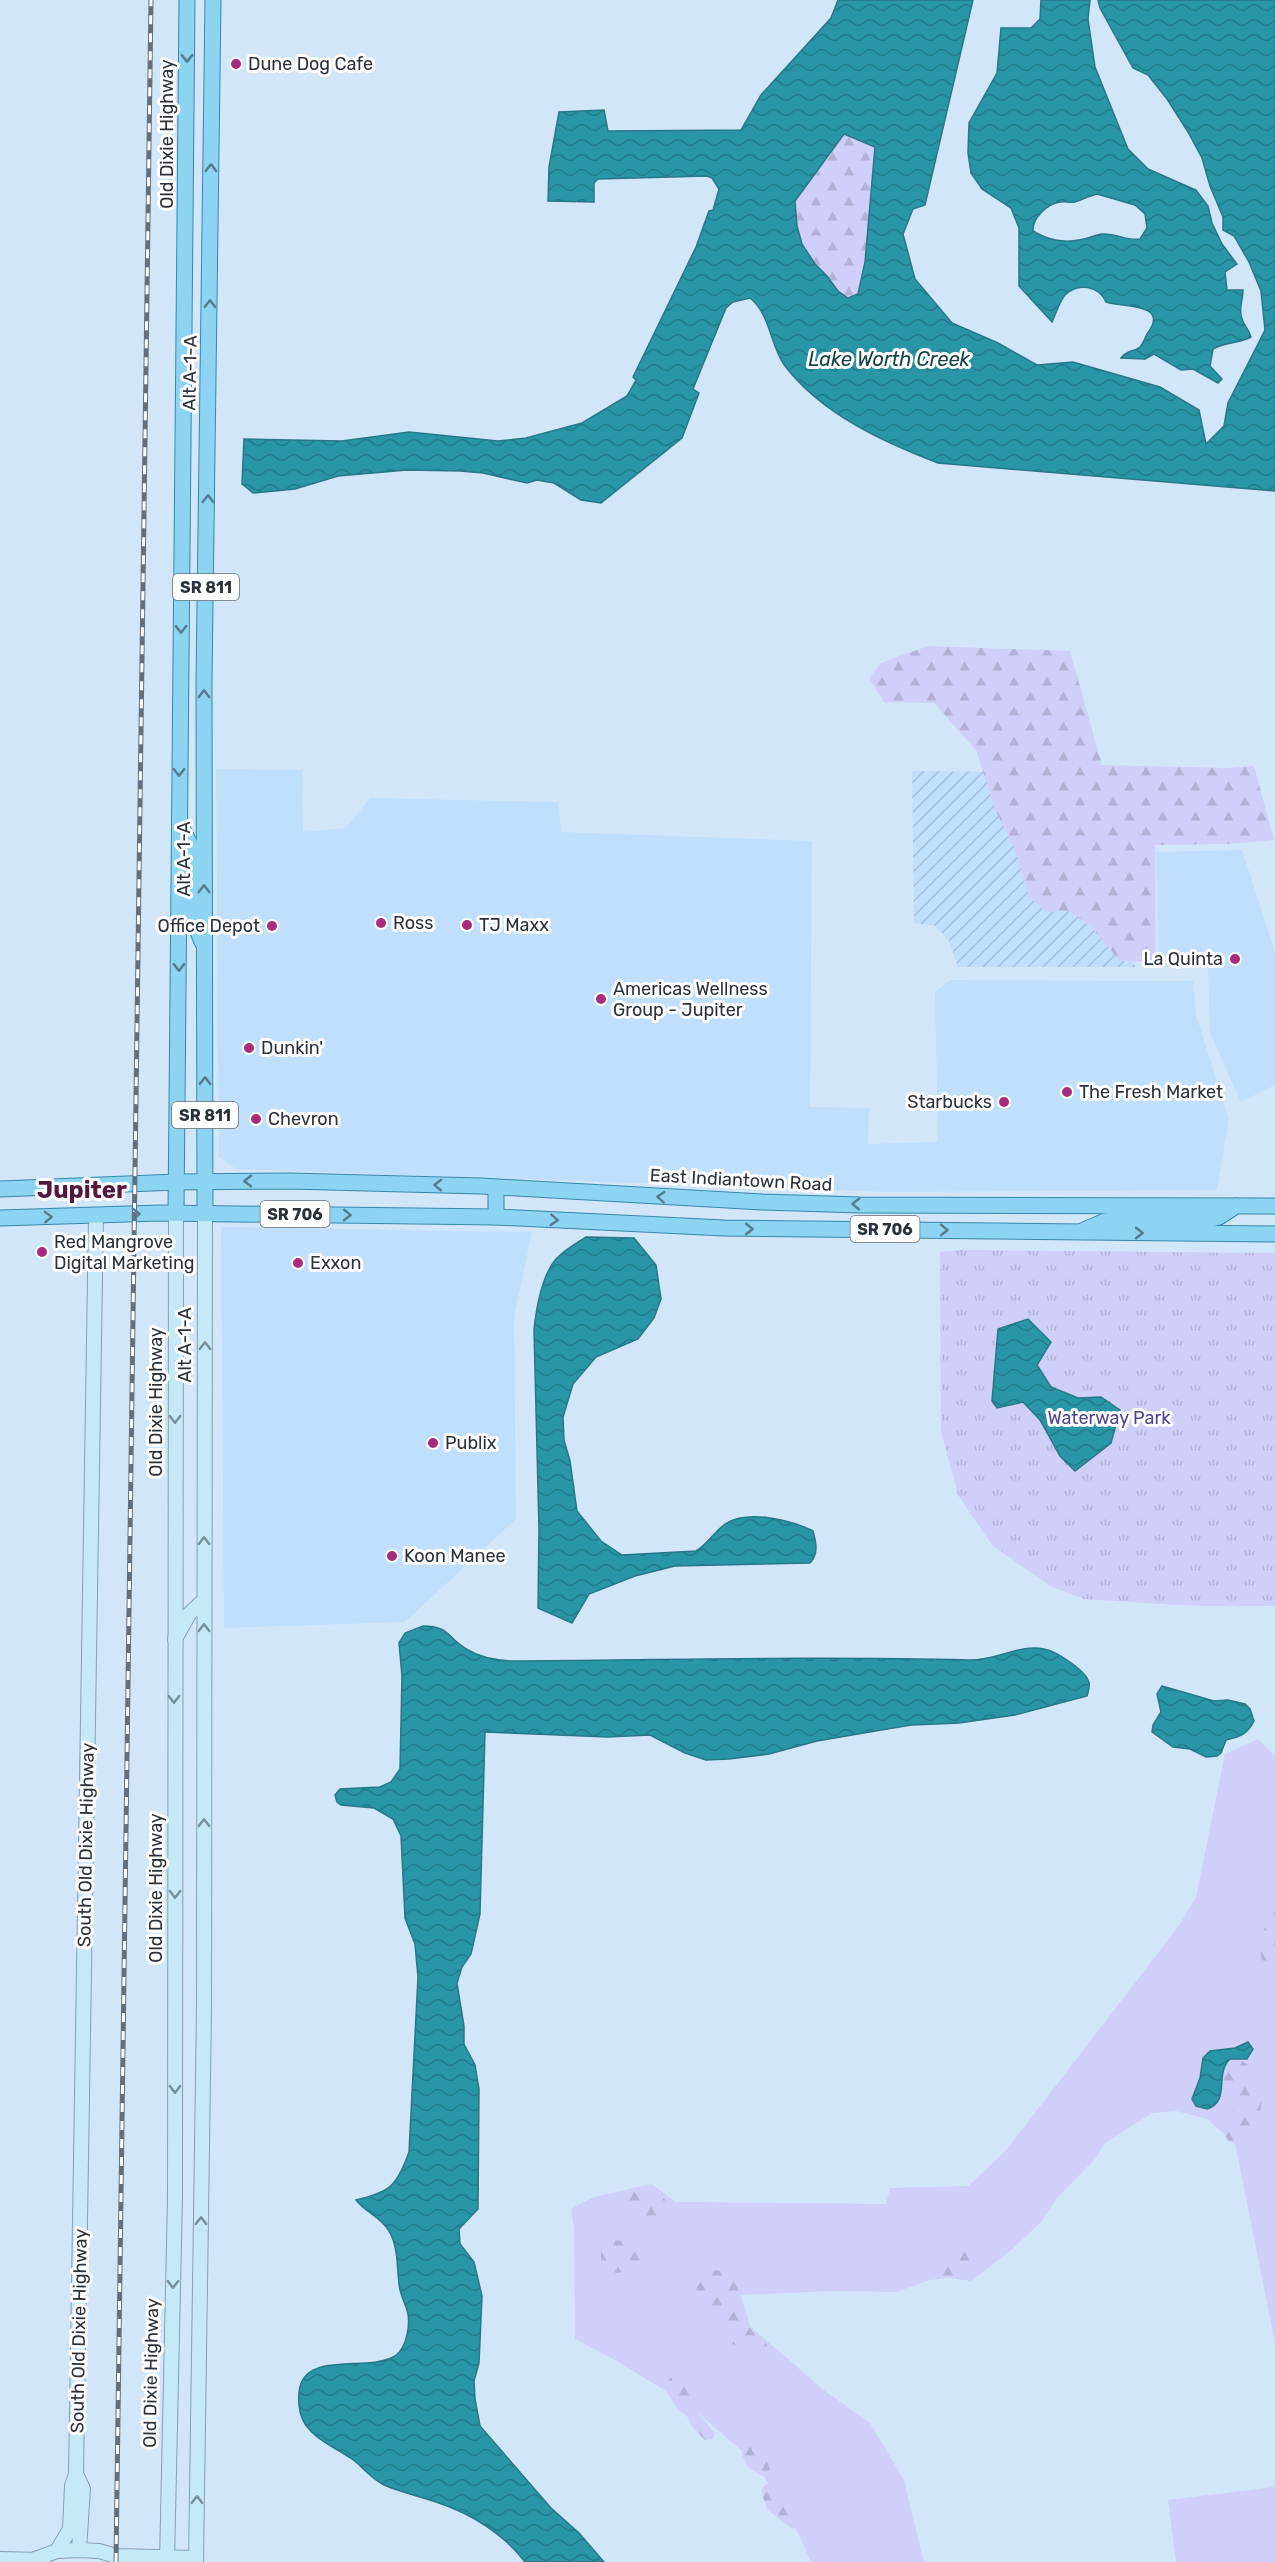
<svg xmlns="http://www.w3.org/2000/svg" width="1275" height="2562" font-family="Rubik,sans-serif">
<style>
.built{fill:#c0dffd}
.industrial{fill:url(#industrial-furrows)}
.grass{fill:#d0cff9}
.forest{fill:url(#forest-firs)}
.park{fill:url(#park-tufts)}
.water{fill:url(#water-waves);stroke:#287887;stroke-width:1.5;fill-rule:evenodd}
.lines{fill:none;stroke-linecap:round;stroke-linejoin:round}
.secondary-casing{stroke:#879eb5;stroke-width:16}
.primary-casing{stroke:#3888ab;stroke-width:17}
.secondary{stroke:#c6e9f8;stroke-width:14}
.primary{stroke:#8cd4f1;stroke-width:15}
.rail-casing{stroke:#626f7c;stroke-width:5}
.rail{stroke:#fff;stroke-width:3;stroke-dasharray:9;stroke-linecap:butt}
.oneway{stroke:#567b8d}
.oneway2{stroke:#788e9a}
.poi-dot{fill:#a72c7f;stroke:#fff;stroke-width:2}
.labels{text-anchor:middle;dominant-baseline:central;stroke-width:6;stroke-linejoin:round;paint-order:stroke}
.shield{fill:#fff;stroke:#697076;stroke-width:1.5}
.shield-label{font-size:16px;font-weight:bold;fill:#29323c}
.poi-label{font-size:18px;fill:#29323c;stroke:#fff;text-anchor:start}
.street-label{font-size:18px;fill:#29323c;stroke:#fff}
.park-label{font-size:18px;fill:#4f4393;stroke:#fff}
.water-label{font-size:20px;font-style:italic;fill:#14434a;stroke:#fff}
.district-label{font-size:24px;font-weight:bold;fill:#53183f;stroke:#fff}
</style>
<defs>
<pattern id="industrial-furrows" width="10" height="10" patternUnits="userSpaceOnUse" patternTransform="scale(1.5)"><rect width="10" height="10" fill="#c0dffd"/><path d="M-1 1l2-2M0 10L10 0M9 11l2-2" fill="none" stroke="#a5c0da"/></pattern>
<pattern id="forest-firs" width="22" height="20" patternUnits="userSpaceOnUse" patternTransform="scale(1.5)"><rect width="22" height="20" fill="#d0cff9"/><path d="M5 1l3.5 6h-7zM16 11l3.5 6h-7z" fill="#b3b2d6"/></pattern>
<pattern id="park-tufts" width="24" height="20" patternUnits="userSpaceOnUse" patternTransform="scale(1.5)"><rect width="24" height="20" fill="#d0cff9"/><path d="M3 7l-1-3M5 7V3M7 7l1-3M15 17l-1-3M17 17v-4M19 17l1-3" fill="none" stroke="#b3b2d6"/></pattern>
<pattern id="water-waves" width="16" height="10" patternUnits="userSpaceOnUse" patternTransform="scale(1.5)"><rect width="16" height="10" fill="#2896a7"/><path d="M0 5q4-4 8 0t8 0" fill="none" stroke="#227b89"/></pattern>
</defs>
<rect width="100%" height="100%" fill="#d2e6fa"/>
<!-- built -->
<g class="built">
<polygon points="216,769 302,770 303,832 346,828 370,798 558,802 561,832 812,841 810,1107 869,1108 868,1144 938,1142 935,992 950,980 1193,981 1196,1015 1229,1119 1217,1190 887,1192 236,1169 219,1157"/>
<polygon points="1242,850 1275,952 1275,1085 1241,1102 1210,1033 1208,968 1159,967 1156,852"/>
<polygon points="221,1227 532,1232 514,1317 516,1519 405,1622 224,1628"/>
</g>
<!-- industrial -->
<polygon class="industrial" points="912,771 998,772 1136,967 958,967 949,941 936,926 914,923"/>
<!-- grass -->
<g class="grass">
<polygon points="1258,1739 1275,1756 1275,2343 1235,2143 1207,2119 1176,2111 1152,2113 1105,2143 1096,2158 1056,2199 1041,2222 1010,2251 971,2281 950,2278 930,2280 896,2292 834,2291 741,2295 750,2326 825,2391 870,2423 904,2480 924,2562 811,2562 797,2531 756,2463 690,2406 617,2361 575,2339 574,2228 571,2209 594,2197 652,2184 675,2202 886,2204 890,2188 969,2186 1008,2148 1178,1927 1196,1897 1225,1754"/>
<polygon points="1275,2487 1275,2562 1176,2562 1168,2500"/>
</g>
<!-- forest -->
<g class="forest">
<polygon points="843,134 875,147 865,262 858,294 848,298 838,291 827,276 815,264 802,244 797,226 795,201"/>
<path d="M928 646 1070 651 1102 765 1227 768 1254 766 1274 840 1228 844 1155 845 1156 962 1119 961C1109 946 1084 915 1066 911 1060 910 1052 912 1046 912L1029 897 1015 850 996 811 976 750 934 703 884 702 869 678 881 663Z"/>
<path d="M1275 1908V1971L1273 1972C1249 1958 1264 1925 1275 1908Z"/>
<path d="M1240 2060C1247 2063 1249 2066 1253 2073 1266 2093 1262 2105 1256 2127 1254 2135 1253 2143 1246 2148L1228 2141 1220 2125 1221 2119C1239 2109 1239 2102 1224 2089 1221 2074 1223 2063 1240 2060Z"/>
<polygon points="649,2187 655,2187 666,2201 667,2213 664,2216 648,2217 639,2222 632,2220 614,2202 615,2197"/>
<path d="M612 2240 626 2241 631 2246H644L649 2251 647 2259 636 2261 629 2271C607 2277 596 2267 603 2244Z"/>
<polygon points="957,2242 976,2261 977,2265 966,2277 937,2278 933,2275 933,2270 952,2252"/>
<path d="M716 2270 757 2281 759 2287 739 2295C744 2325 744 2324 766 2343L767 2346C751 2351 739 2348 724 2340L717 2317 695 2297 698 2279Z"/>
<path d="M681 2376 691 2385 694 2396 690 2404 715 2433 713 2439 705 2440 691 2425 687 2416 677 2409 664 2387C667 2378 672 2377 681 2376Z"/>
<path d="M751 2445C763 2450 770 2457 770 2471L762 2476 748 2467 741 2453Z"/>
<path d="M774 2482C803 2503 790 2496 795 2527L792 2529 767 2509 761 2491 766 2484Z"/>
</g>
<!-- park -->
<polygon class="park" points="959,1250 1275,1253 1275,1606 1196,1606 1084,1599 1050,1586 992,1545 958,1495 941,1431 940,1252"/>
<!-- water -->
<g class="water">
<path d="M838 0H973L925 205 913 209 903 234 915 279 952 323 998 343 1037 365 1073 362 1160 387 1199 410 1206 444 1224 426 1228 403 1265 330 1261 291 1249 262 1234 236 1223 230V217L1210 186 1202 158 1188 132 1167 99 1148 75 1133 68 1100 8 1098 0H1275V491L938 463C883 442 822 414 785 366 770 346 771 315 750 298L733 302 726 308 693 389 699 393 682 438 601 503 581 500 554 483 537 480 527 483 483 473 460 471 407 470 338 476 295 489 253 493 242 484 244 439 342 441 409 432 498 441 526 438 582 423 627 396 636 380 633 377 696 247 709 211 713 210 719 189 712 178 707 176 598 179 594 183V202L548 201 549 167 559 112 604 110 608 131 741 130 761 95 831 18ZM844 134 875 147 865 262 858 294 848 298 838 291 827 276 815 264 802 244 797 226 795 201Z"/>
<path d="M1041 0H1090L1088 19 1095 67 1128 149 1148 169 1196 190 1208 206 1212 223 1222 244 1237 264 1225 272 1227 290H1243C1243 300 1238 309 1242 319 1244 326 1249 329 1251 337 1241 343 1225 342 1213 349L1210 366 1222 379 1218 383 1193 369 1181 370 1154 354 1145 359 1121 358C1126 350 1134 352 1140 347 1143 344 1145 338 1147 334 1171 302 1122 308 1106 302 1099 286 1078 282 1065 295 1059 302 1056 314 1052 322L1019 286V228L1011 208 982 189 971 173 968 153 969 123 997 73 1001 28H1031L1040 19ZM1097 194 1135 205 1145 214 1147 228 1140 239C1126 241 1116 233 1102 234 1095 235 1087 239 1079 240 1064 243 1047 240 1033 231 1032 218 1047 204 1060 202 1065 201 1070 203 1075 202 1082 200 1089 196 1097 194Z"/>
<path d="M586 1237 634 1238 656 1265 661 1299 654 1318 638 1339 596 1357 573 1384 563 1417 564 1440 570 1461 577 1511 601 1541 622 1555 696 1551C708 1544 715 1530 727 1523 749 1510 791 1520 813 1531 816 1542 819 1554 810 1563L675 1566 635 1576 589 1594 572 1623 538 1608 539 1529 534 1330C536 1309 542 1275 556 1259 564 1250 576 1243 586 1237Z"/>
<polygon points="1028,1319 1051,1342 1037,1365 1051,1387 1078,1398 1101,1397 1120,1410 1111,1443 1075,1471 1060,1456 1040,1420 1023,1402 997,1408 992,1401 998,1329"/>
<path d="M423 1626C450 1626 447 1638 468 1650 481 1658 495 1660 510 1661 663 1660 816 1656 969 1660 996 1661 1018 1644 1044 1649 1056 1651 1087 1671 1089 1683 1090 1688 1088 1692 1087 1696L1015 1715 959 1723 911 1725 817 1741 769 1754 729 1759 706 1760 685 1753 650 1735 608 1737 485 1732 480 1914 471 1954 462 1967 457 1983 464 2026V2044L475 2065 479 2089 478 2209 459 2229 460 2244 474 2262 482 2296 479 2363 474 2381 475 2399 480 2426 551 2508 579 2533 604 2562H525C503 2533 470 2513 436 2502 419 2496 400 2492 384 2485 370 2478 363 2467 352 2459 336 2448 316 2440 305 2424 299 2414 298 2404 299 2393 302 2349 368 2373 395 2356 407 2348 411 2323 407 2310 404 2301 400 2294 399 2284 397 2267 398 2245 389 2231 381 2217 365 2212 356 2200 390 2192 397 2186 409 2152L418 1977 415 1944 405 1918 401 1836 393 1819 374 1808 341 1805 337 1802 335 1795 340 1789 380 1787 391 1782 400 1769 402 1676 399 1643 405 1633Z"/>
<path d="M1162 1686 1214 1701 1228 1700 1245 1704 1250 1709 1254 1721C1247 1735 1239 1737 1226 1740L1221 1753 1217 1756 1206 1757 1190 1749 1173 1747 1152 1732 1153 1725 1161 1712 1157 1694Z"/>
<path d="M1248 2042 1253 2049 1247 2059H1230C1214 2074 1231 2101 1207 2109L1196 2106 1192 2099 1200 2078 1203 2058 1210 2051 1235 2048Z"/>
</g>
<g class="lines">
<!-- secondary casing -->
<g class="secondary-casing">
<g id="secondary">
<polyline points="175,1639 189,1614 204,1600"/>
<polyline points="76,2474 83,2489 79,2550"/>
<polyline points="57,2551 70,2529 72,2486 76,2474 96,1215"/>
<polyline points="0,2559 43,2560"/>
<polyline points="35,2559 57,2551 79,2550 99,2551 116,2556 196,2558"/>
<polyline points="167,2562 175,2197 176,1213"/>
<polyline points="196,2562 204,2008 205,1213"/>
</g>
</g>
<!-- primary casing -->
<g class="primary-casing">
<g id="primary">
<polyline points="180,824 190,844 190,912 202,942"/>
<polyline points="0,1189 177,1182 290,1181 481,1186 762,1202 860,1205 1275,1206"/>
<polyline points="176,1213 187,0"/>
<polyline points="205,1213 204,681 213,0"/>
<polyline points="496,1217 496,1187"/>
<polyline points="0,1218 160,1213 496,1217 724,1228 1275,1234"/>
<polyline points="1084,1230 1105,1221 1123,1219 1207,1220 1219,1217 1236,1206"/>
</g>
</g>
<!-- secondary -->
<use href="#secondary" class="secondary"/>
<!-- primary -->
<use href="#primary" class="primary"/>
<!-- rail casing -->
<g class="rail-casing">
<polyline id="rail" points="116,2562 151,0"/>
</g>
<!-- rail -->
<use href="#rail" class="rail"/>
</g>
<!-- one-way arrows -->
<defs><path id="oneway-chevron" d="M-2-3.5L2.5 0L-2 3.5" fill="none" stroke-width="1.6" stroke-linecap="round" stroke-linejoin="round" transform="scale(1.5)"/></defs>
<g class="oneway">
<use href="#oneway-chevron" transform="translate(187 58) rotate(90)"/>
<use href="#oneway-chevron" transform="translate(211 168) rotate(-89)"/>
<use href="#oneway-chevron" transform="translate(210 304) rotate(-90)"/>
<use href="#oneway-chevron" transform="translate(208 499) rotate(-89)"/>
<use href="#oneway-chevron" transform="translate(181 629) rotate(91)"/>
<use href="#oneway-chevron" transform="translate(204 694) rotate(-90)"/>
<use href="#oneway-chevron" transform="translate(179 772) rotate(91)"/>
<use href="#oneway-chevron" transform="translate(204 889) rotate(-90)"/>
<use href="#oneway-chevron" transform="translate(179 967) rotate(90)"/>
<use href="#oneway-chevron" transform="translate(205 1081) rotate(-90)"/>
<use href="#oneway-chevron" transform="translate(248 1181) rotate(180)"/>
<use href="#oneway-chevron" transform="translate(438 1185) rotate(-179)"/>
<use href="#oneway-chevron" transform="translate(661 1197) rotate(-177)"/>
<use href="#oneway-chevron" transform="translate(856 1204) rotate(-179)"/>
<use href="#oneway-chevron" transform="translate(136 1214) rotate(-1)"/>
<use href="#oneway-chevron" transform="translate(347 1215) rotate(1)"/>
<use href="#oneway-chevron" transform="translate(48 1217) rotate(-2)"/>
<use href="#oneway-chevron" transform="translate(554 1220) rotate(3)"/>
<use href="#oneway-chevron" transform="translate(749 1229)"/>
<use href="#oneway-chevron" transform="translate(944 1230) rotate(1)"/>
<use href="#oneway-chevron" transform="translate(1139 1233)"/>
</g>
<g class="oneway2">
<use href="#oneway-chevron" transform="translate(205 1346) rotate(-90)"/>
<use href="#oneway-chevron" transform="translate(175 1419) rotate(90)"/>
<use href="#oneway-chevron" transform="translate(204 1541) rotate(-90)"/>
<use href="#oneway-chevron" transform="translate(204 1628) rotate(-90)"/>
<use href="#oneway-chevron" transform="translate(174 1699) rotate(90)"/>
<use href="#oneway-chevron" transform="translate(204 1823) rotate(-90)"/>
<use href="#oneway-chevron" transform="translate(175 1894) rotate(90)"/>
<use href="#oneway-chevron" transform="translate(175 2089) rotate(90)"/>
<use href="#oneway-chevron" transform="translate(201 2221) rotate(-89)"/>
<use href="#oneway-chevron" transform="translate(173 2284) rotate(91)"/>
<use href="#oneway-chevron" transform="translate(197 2500) rotate(-89)"/>
</g>
<!-- markers -->
<g class="poi-dot">
<circle cx="236" cy="64" r="6"/>
<circle cx="381" cy="923" r="6"/>
<circle cx="467" cy="925" r="6"/>
<circle cx="272" cy="926" r="6"/>
<circle cx="1235" cy="959" r="6"/>
<circle cx="601" cy="999" r="6"/>
<circle cx="249" cy="1048" r="6"/>
<circle cx="1067" cy="1092" r="6"/>
<circle cx="1004" cy="1102" r="6"/>
<circle cx="256" cy="1119" r="6"/>
<circle cx="42" cy="1252" r="6"/>
<circle cx="298" cy="1263" r="6"/>
<circle cx="433" cy="1443" r="6"/>
<circle cx="392" cy="1556" r="6"/>
</g>
<g class="labels">
<!-- shield labels -->
<g class="shield">
<rect x="173" y="574" width="66" height="26" rx="4.5"/>
<rect x="172" y="1102" width="66" height="26" rx="4.5"/>
<rect x="260.5" y="1201" width="69" height="26" rx="4.5"/>
<rect x="850.5" y="1216" width="69" height="26" rx="4.5"/>
</g>
<g class="shield-label">
<text x="206" y="587">SR 811</text>
<text x="205" y="1115">SR 811</text>
<text x="295" y="1214">SR 706</text>
<text x="885" y="1229">SR 706</text>
</g>
<!-- poi labels -->
<g class="poi-label">
<text x="248" y="64">Dune Dog Cafe</text>
<text x="393" y="923">Ross</text>
<text x="479" y="925">TJ Maxx</text>
<text x="260" y="926" text-anchor="end">Office Depot</text>
<text x="1223" y="959" text-anchor="end">La Quinta</text>
<text x="613" y="989">Americas Wellness<tspan x="613" dy="21">Group - Jupiter</tspan></text>
<text x="261" y="1048">Dunkin'</text>
<text x="1079" y="1092">The Fresh Market</text>
<text x="992" y="1102" text-anchor="end">Starbucks</text>
<text x="268" y="1119">Chevron</text>
<text x="54" y="1242">Red Mangrove<tspan x="54" dy="21">Digital Marketing</tspan></text>
<text x="310" y="1263">Exxon</text>
<text x="445" y="1443">Publix</text>
<text x="404" y="1556">Koon Manee</text>
</g>
<!-- street labels -->
<g class="street-label">
<text transform="translate(167 134) rotate(-90)">Old Dixie Highway</text>
<text transform="translate(190 373) rotate(-89)">Alt A-1-A</text>
<text transform="translate(184 859) rotate(-90)">Alt A-1-A</text>
<text transform="translate(741 1180) rotate(3)">East Indiantown Road</text>
<text transform="translate(185 1345) rotate(-90)">Alt A-1-A</text>
<text transform="translate(156 1402) rotate(-90)">Old Dixie Highway</text>
<text transform="translate(86 1845) rotate(-89)">South Old Dixie Highway</text>
<text transform="translate(156 1888) rotate(-90)">Old Dixie Highway</text>
<text transform="translate(79 2331) rotate(-89)">South Old Dixie Highway</text>
<text transform="translate(151 2373) rotate(-89)">Old Dixie Highway</text>
</g>
<!-- park labels -->
<g class="park-label">
<text x="1109" y="1418">Waterway Park</text>
</g>
<!-- water labels -->
<g class="water-label">
<text x="889" y="359">Lake Worth Creek</text>
</g>
<!-- district labels -->
<g class="district-label">
<text x="82" y="1190">Jupiter</text>
</g>
</g>
</svg>
